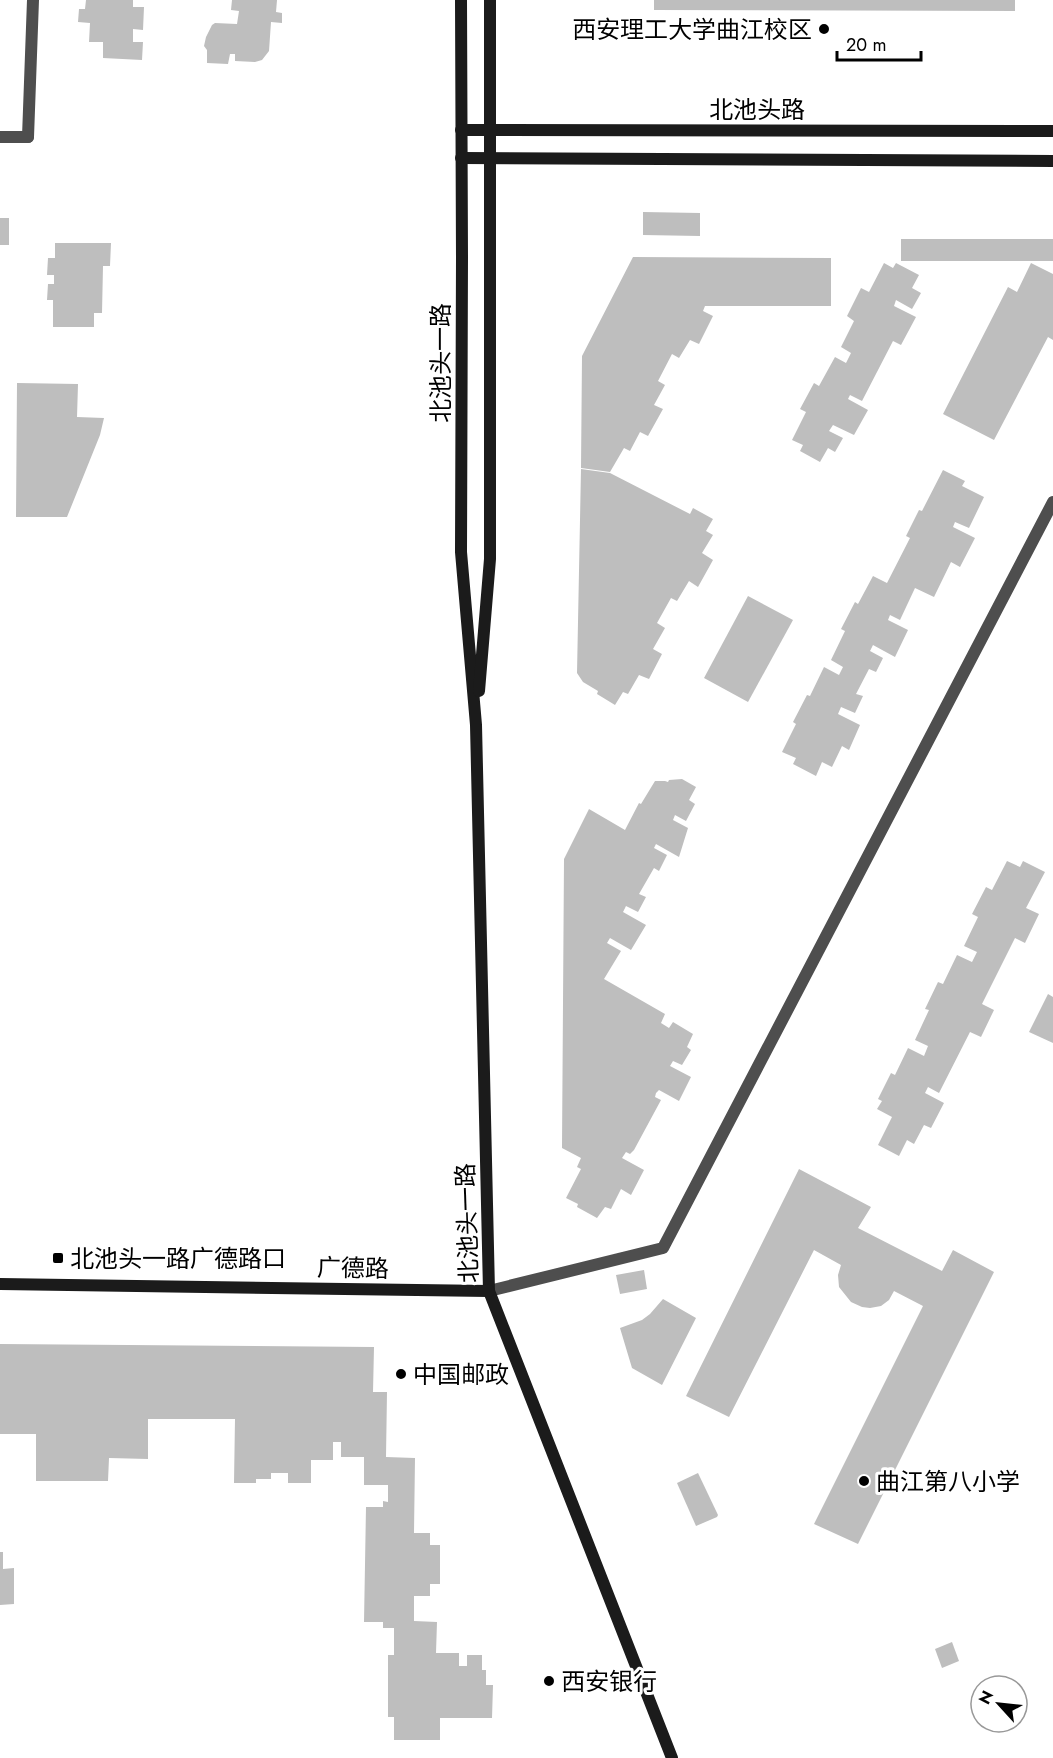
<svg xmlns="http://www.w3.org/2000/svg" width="1053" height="1758" font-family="Jost,'Noto Sans SC',sans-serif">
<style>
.building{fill:#bebebe}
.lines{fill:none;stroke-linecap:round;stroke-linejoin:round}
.lane{stroke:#4e4e4e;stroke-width:12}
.street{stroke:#4e4e4e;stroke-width:12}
.secondary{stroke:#1b1b1b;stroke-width:12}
.poi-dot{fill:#000;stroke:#fff;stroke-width:2}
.labels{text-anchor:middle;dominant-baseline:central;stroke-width:6;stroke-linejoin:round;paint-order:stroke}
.poi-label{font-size:24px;fill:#000;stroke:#fff;text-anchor:start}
.street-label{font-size:24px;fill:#000;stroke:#fff}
</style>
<rect width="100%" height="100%" fill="#fff"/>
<!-- building -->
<g class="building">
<polygon points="86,0 133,0 133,7 144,7 143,30 133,29 133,42 143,42 142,60 103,58 103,42 89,42 90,23 78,22 79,9 85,9"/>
<polygon points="232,0 277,0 276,12 282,13 282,23 271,22 269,51 262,60 255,62 235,61 235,54 230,54 228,64 207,63 207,50 204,46 206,37 212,25 215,23 237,24 239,11 231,10"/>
<polygon points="654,0 1015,0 1015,11 654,10"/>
<polygon points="643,212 700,213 700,236 643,235"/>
<rect x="0" y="218" width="9" height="27"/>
<rect x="901" y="239" width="152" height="22"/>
<polygon points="55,243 111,243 110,266 103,266 102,313 94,313 94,327 53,327 53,300 47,300 48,284 54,284 54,275 47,275 48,258 55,258"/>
<polygon points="633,257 831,258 831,306 705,306 703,311 713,316 699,344 690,340 679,358 672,354 658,381 665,385 654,405 663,409 648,436 640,432 630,451 624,448 610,472 581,468 582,356"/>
<polygon points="884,263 893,268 896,263 919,275 912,288 921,293 912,309 896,300 894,306 916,317 901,345 893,341 862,401 850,395 848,399 868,410 854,435 833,425 829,431 843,438 835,452 828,448 820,462 800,451 803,445 792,440 806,412 800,409 814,383 819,386 835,357 846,363 851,353 841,347 854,321 847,316 861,288 869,292"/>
<polygon points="1031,263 1053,274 1053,340 1048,337 994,440 943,414 1008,287 1017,292"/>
<polygon points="17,383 78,384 77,417 104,418 100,435 67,517 16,517"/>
<polygon points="581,469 610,473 690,514 693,508 713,519 706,531 713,535 702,553 713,560 698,587 689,581 677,601 671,598 657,623 665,628 653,649 662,654 649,679 639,675 628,694 623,692 615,705 597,694 598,691 583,682 577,673"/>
<polygon points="943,470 965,481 962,486 984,497 969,528 955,522 953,527 975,538 960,567 951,562 934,597 915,588 900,620 890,615 888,620 908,630 895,657 873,645 870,651 883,658 876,672 869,669 856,694 863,696 855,713 841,707 838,714 860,725 849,750 842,746 832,767 822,762 816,776 793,764 796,758 782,752 796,724 793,722 807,695 810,696 824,667 839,675 843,667 831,660 845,631 841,629 855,602 858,604 873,576 887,583 910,538 906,536 919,510 922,511"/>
<polygon points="748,596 793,620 748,702 704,678"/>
<polygon points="682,779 696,787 689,800 695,804 686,821 675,815 673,820 688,828 679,857 656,844 654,848 667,855 659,871 654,868 639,894 646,897 638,912 626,906 623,912 646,925 631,950 610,938 607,943 621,951 604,979 665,1014 661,1023 669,1028 673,1022 693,1034 687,1047 691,1050 682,1065 673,1061 670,1066 691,1077 679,1101 659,1090 656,1093 655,1097 661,1100 634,1150 630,1154 626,1152 622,1158 644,1170 631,1195 621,1189 611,1209 605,1207 597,1218 577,1207 578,1204 566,1198 581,1169 577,1167 581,1158 562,1148 564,859 589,809 625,830 639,803 641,804 655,781 665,781 668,782 669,780"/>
<polygon points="1007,861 1020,867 1023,861 1045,872 1026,908 1039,914 1025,943 1015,938 982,1004 994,1010 981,1037 970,1032 939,1093 928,1087 925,1093 944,1103 931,1128 924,1125 914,1144 907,1140 899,1156 878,1145 892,1117 877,1109 882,1101 878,1099 891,1073 895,1075 908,1048 924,1056 928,1046 915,1040 929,1010 925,1009 938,982 943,984 957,955 972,962 977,952 964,946 978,917 972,914 986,887 992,890"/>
<polygon points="1048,994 1053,997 1053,1043 1029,1032"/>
<polygon points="799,1169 871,1207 858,1228 942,1271 953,1250 994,1272 858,1544 814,1524 923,1306 894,1291 889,1300 881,1306 870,1308 862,1307 851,1302 839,1287 838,1275 841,1265 814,1250 729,1417 686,1396"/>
<polygon points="644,1270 647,1289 620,1294 616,1275"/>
<polygon points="663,1299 696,1318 662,1385 632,1368 620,1328 642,1320 650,1314"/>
<polygon points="0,1344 374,1347 373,1392 387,1392 386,1457 415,1458 414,1533 430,1533 430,1545 440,1545 440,1584 430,1584 430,1596 414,1596 414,1621 437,1622 436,1653 459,1653 459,1666 467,1666 467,1655 482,1655 482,1670 486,1670 486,1685 493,1685 492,1718 440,1718 440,1740 394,1740 394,1717 388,1717 388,1655 394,1655 394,1628 383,1628 383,1622 364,1622 366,1507 383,1507 383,1501 388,1502 388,1485 364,1485 364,1457 341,1457 341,1442 333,1442 333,1460 311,1460 311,1483 288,1483 288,1473 271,1473 271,1479 256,1479 256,1483 234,1483 235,1419 148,1419 148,1459 109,1458 108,1481 36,1481 36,1434 0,1434"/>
<polygon points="698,1473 718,1515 717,1517 696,1526 677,1483"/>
<polygon points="0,1552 3,1552 3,1569 14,1568 14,1604 0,1605"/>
<polygon points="952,1642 959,1661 942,1668 935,1649"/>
</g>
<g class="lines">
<!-- lane -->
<polyline class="lane" points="28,137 33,0"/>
<!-- street -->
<g class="street">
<polyline points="0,137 28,137"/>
<polyline points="489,1291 663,1248 1053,502"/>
</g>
<!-- secondary -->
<g class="secondary">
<polyline points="461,0 462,257 461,552 476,725 489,1291 672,1758"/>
<polyline points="461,130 1053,131"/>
<polyline points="461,158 1053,161"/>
<polyline points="479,691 490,559 490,0"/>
<polyline points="0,1284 489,1291"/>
</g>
</g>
<!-- markers -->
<g class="poi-dot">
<circle cx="824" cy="29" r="6"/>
<rect x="52" y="1252" width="12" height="12" rx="3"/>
<circle cx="401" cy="1374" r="6"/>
<circle cx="864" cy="1481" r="6"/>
<circle cx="549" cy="1681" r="6"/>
</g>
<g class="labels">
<!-- poi labels -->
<g class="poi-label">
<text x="812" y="29" text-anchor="end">西安理工大学曲江校区</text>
<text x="70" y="1258">北池头一路广德路口</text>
<text x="413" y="1374">中国邮政</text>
<text x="876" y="1481">曲江第八小学</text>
<text x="561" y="1681">西安银行</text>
</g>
<!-- street labels -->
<g class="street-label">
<text x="757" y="109">北池头路</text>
<text transform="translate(440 363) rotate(-90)">北池头一路</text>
<text transform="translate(467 1223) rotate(-92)">北池头一路</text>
<text transform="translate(353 1268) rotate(1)">广德路</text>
</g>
</g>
<!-- north arrow -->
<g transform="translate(999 1704) rotate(297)"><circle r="28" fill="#ffffff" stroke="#999999" stroke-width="1.5"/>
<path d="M0-4.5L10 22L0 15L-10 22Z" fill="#000000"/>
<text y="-9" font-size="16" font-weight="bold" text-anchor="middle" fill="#000000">N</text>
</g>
<!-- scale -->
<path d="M837 51v9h84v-9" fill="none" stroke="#000000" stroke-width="3"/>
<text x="846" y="51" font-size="18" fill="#000000" stroke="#ffffff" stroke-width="4.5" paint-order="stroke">20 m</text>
</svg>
